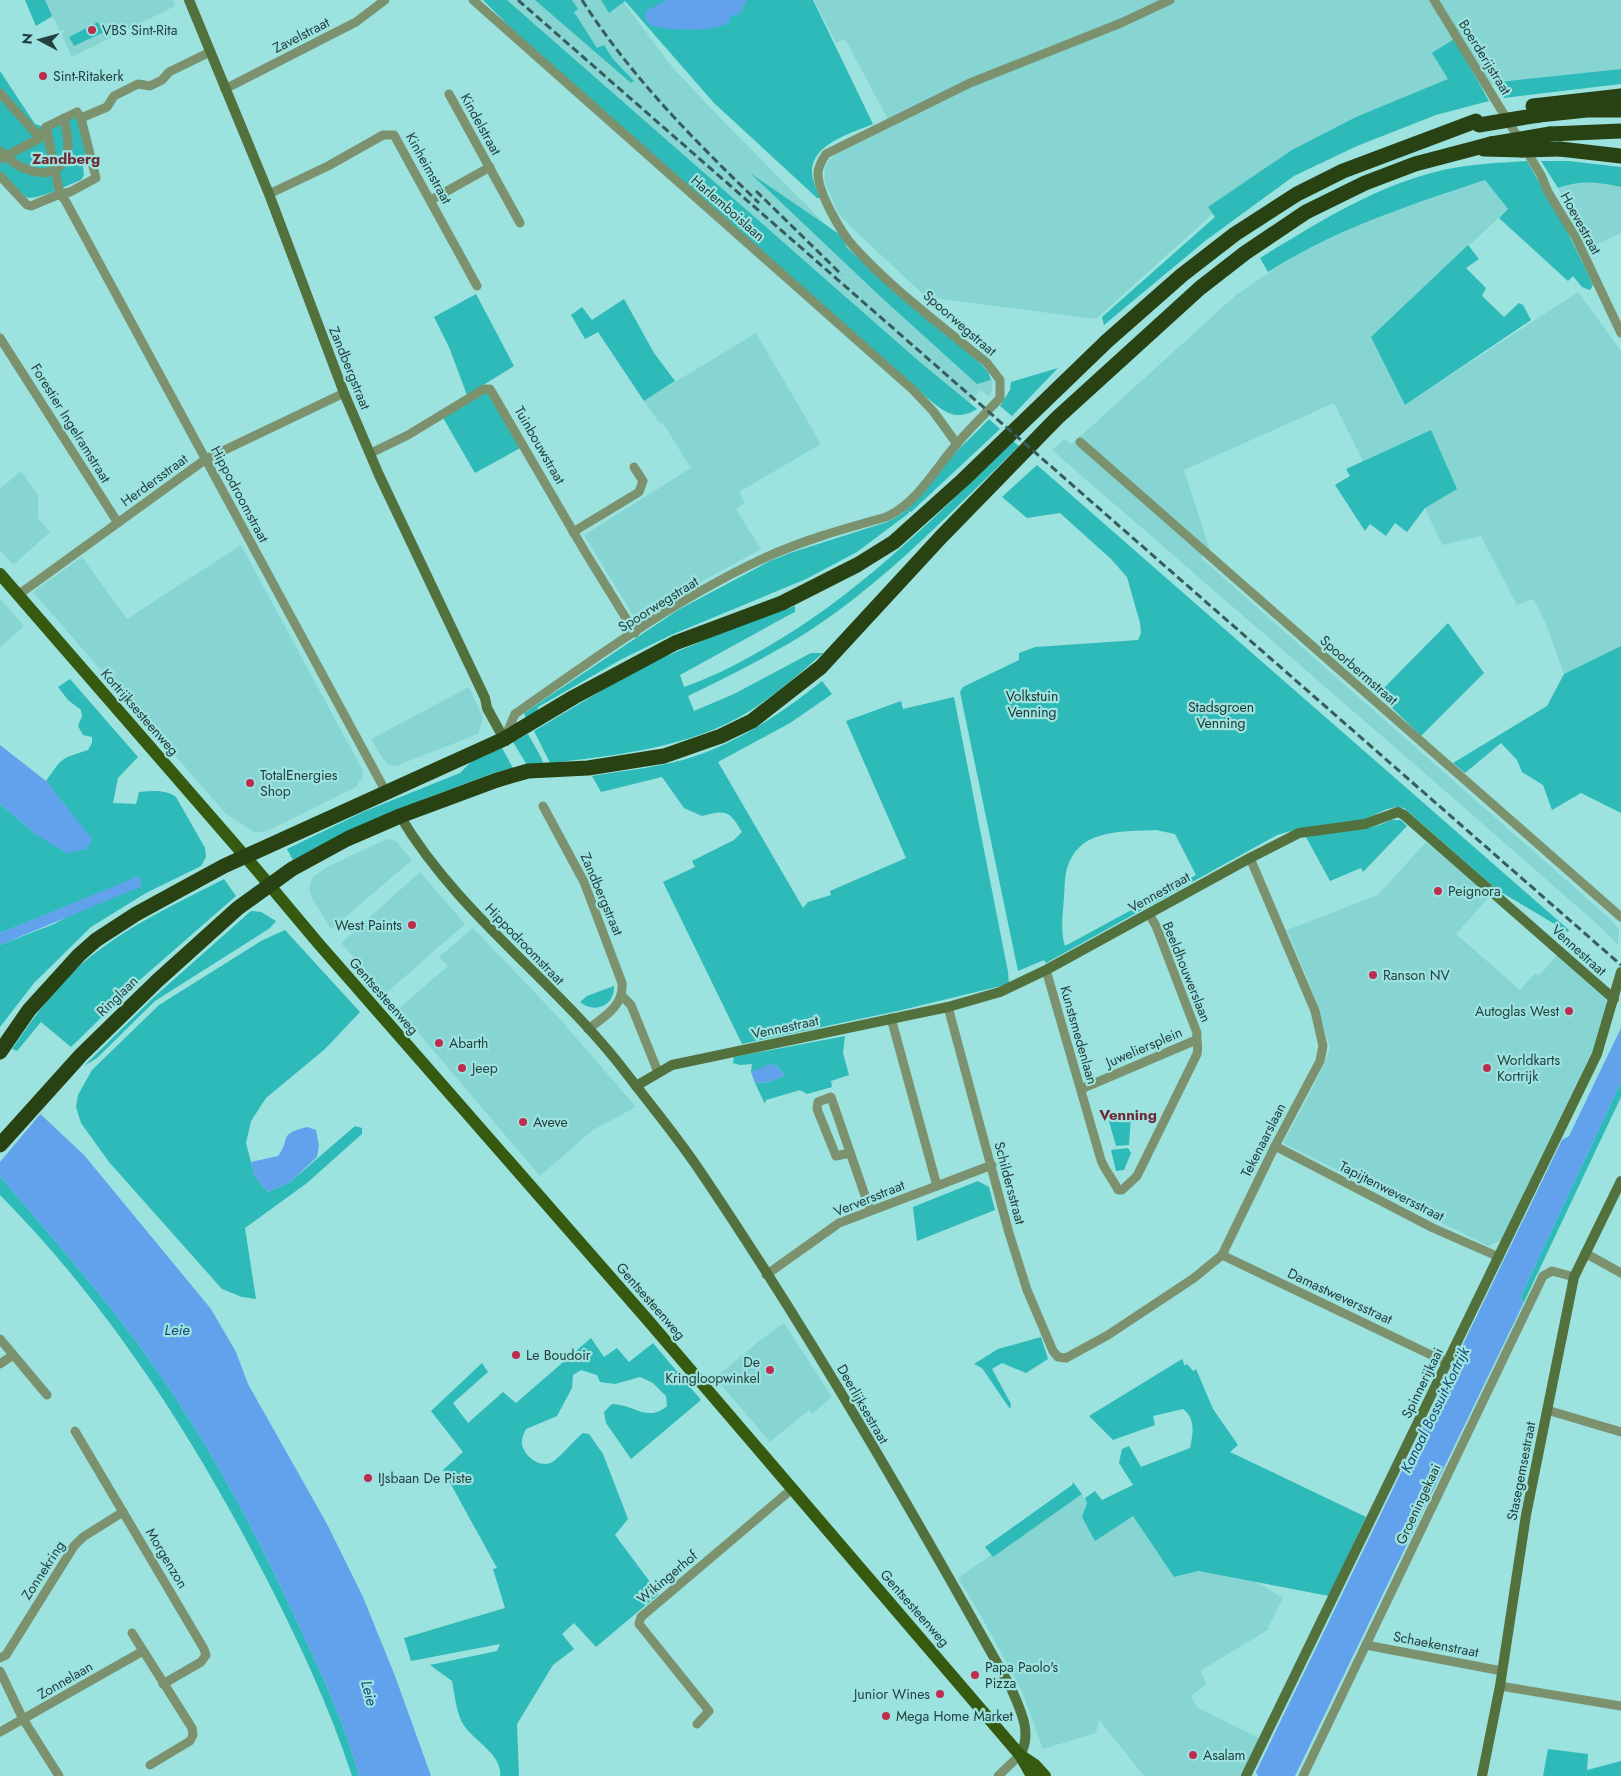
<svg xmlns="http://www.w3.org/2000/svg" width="1621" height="1776" font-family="Jost,sans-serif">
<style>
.built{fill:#86d5d2}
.green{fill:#2ebab8;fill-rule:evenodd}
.water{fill:#62a2ec}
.pier{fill:#9ce2df}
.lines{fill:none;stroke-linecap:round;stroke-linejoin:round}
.street{stroke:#7c926e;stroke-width:9}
.secondary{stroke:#53713c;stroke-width:10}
.primary{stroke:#355a10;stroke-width:12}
.highway{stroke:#294214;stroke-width:15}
.rail{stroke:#385c5b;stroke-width:3;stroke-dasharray:8 4;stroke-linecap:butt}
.highway-bridge{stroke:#294214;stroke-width:15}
.poi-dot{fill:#be2d4e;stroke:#9ce2df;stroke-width:2}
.labels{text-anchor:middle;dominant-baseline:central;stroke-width:4.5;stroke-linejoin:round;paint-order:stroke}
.poi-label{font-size:14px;fill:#244140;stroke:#9ce2df;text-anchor:start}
.street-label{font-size:14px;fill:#244140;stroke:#9ce2df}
.park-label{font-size:14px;fill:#1a3433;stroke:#9ce2df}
.neighbourhood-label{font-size:15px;font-weight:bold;fill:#702935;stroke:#9ce2df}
.water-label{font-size:15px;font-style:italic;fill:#1c4878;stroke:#9ce2df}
</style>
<rect width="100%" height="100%" fill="#9ce2df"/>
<!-- built -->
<g class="built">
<polygon points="25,0 173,0 175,6 72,57 53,17 36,26"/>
<polygon points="487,0 622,0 673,68 723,121 861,260 985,367 993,383 991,395 989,397 981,390 969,402 977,409 969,414 959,415"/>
<polygon points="814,0 1621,0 1621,69 1499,82 1465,95 1218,209 1096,319 926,297 850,226 839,214 826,186 824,177 825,167 830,159 838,153 892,127 845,39 836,43"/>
<polygon points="1485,180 1508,209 1372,337 1405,405 1578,292 1621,351 1621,646 1564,674 1545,621 1533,599 1517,605 1481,536 1442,545 1425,508 1419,435 1363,461 1334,403 1184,470 1210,550 1201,558 1610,919 1619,929 1618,945 1606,932 1444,790 1052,450 1064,439 1072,444 1236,295 1301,251 1376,217"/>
<polygon points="1578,181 1599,182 1621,187 1621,233 1591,247 1558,188"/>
<polygon points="756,333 821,444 739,492 745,503 736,509 761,549 659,605 641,617 633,615 584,535 691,468 662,422 660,424 644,401"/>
<polygon points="21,471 38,495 38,518 50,532 13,565 0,550 0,489"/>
<polygon points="241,545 362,769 363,776 356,787 265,832 254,832 226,814 33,592 82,557 127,619"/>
<polygon points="0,599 24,626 0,647"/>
<polygon points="469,687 483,718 478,734 396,766 389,765 383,759 371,739"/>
<polygon points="387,839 396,841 412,860 331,929 311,896 309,888 313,877 327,867"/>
<polygon points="1426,842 1490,896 1456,934 1520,990 1535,973 1539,976 1557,955 1604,995 1607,1004 1604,1026 1501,1240 1488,1246 1283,1143 1307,1099 1327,1058 1330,1047 1310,985 1287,930 1378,895"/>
<polygon points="420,872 465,924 385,994 341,943"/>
<polygon points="473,928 560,1019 636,1107 593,1130 540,1176 398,1009 448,966 439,957"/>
<polygon points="784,1323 832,1397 812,1414 809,1410 770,1442 715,1378 759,1341"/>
<polygon points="1082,1494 1087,1503 1133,1516 1174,1577 1198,1571 1256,1582 1283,1598 1268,1627 1269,1629 1200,1671 1207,1684 1191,1696 1197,1707 1206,1712 1261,1739 1242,1776 1144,1776 1099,1720 1096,1733 1043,1749 1021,1689 980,1614 958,1578 991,1555 993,1557"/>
</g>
<!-- green -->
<g class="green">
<polygon points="25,0 45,0 52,16 36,26"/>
<path d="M483 0H507L921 363 977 409C954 422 945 412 926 397L524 41Z"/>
<polygon points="535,0 572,0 578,9 574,12 597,48 604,45 613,59 634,81 631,83"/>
<path d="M601 0H813L873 124C852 133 811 144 812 172 812 180 817 190 820 198H817L714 103 625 1 609 13Z"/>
<polygon points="98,22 104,32 74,46 69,37"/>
<polygon points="1454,39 1489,101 1436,115 1357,146 1294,176 1205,241 1104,325 1102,317 1215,217 1208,207 1292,150 1356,117 1448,79 1432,53"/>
<polygon points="1621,69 1621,84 1504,98 1497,86 1499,82"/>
<path d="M0 71 35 124 44 127 78 109 86 153 82 158 84 175 81 180C70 184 34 202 26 197 17 190 12 181 0 173Z"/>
<path d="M1527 161 1563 223 1590 278 1593 285 1590 290 1582 287 1573 276 1568 281 1499 218 1508 209 1485 180C1410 205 1335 229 1268 272L1260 258C1317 223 1377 185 1443 170 1471 164 1499 163 1527 161Z"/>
<path d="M1541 161H1569L1621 167V187C1596 182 1582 180 1558 188Z"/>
<polygon points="750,173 842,236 847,248 974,357 988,372 991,380 977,384 882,298"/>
<polygon points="1468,245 1479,259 1466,268 1486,288 1482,296 1504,317 1519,303 1523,305 1531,320 1405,405 1371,337"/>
<polygon points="476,294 514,366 467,395 449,347 434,317"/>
<polygon points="624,299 654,353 675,381 644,401 598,332 585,339 571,315 582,307 592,320"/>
<polygon points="1058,368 1012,416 1000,406 1010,390 1011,382"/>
<polygon points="486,391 522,447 475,473 442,416"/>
<path d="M989 419 1000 429 911 512 908 511 909 513 857 552 806 579 671 635 622 659 538 707 537 712 526 718 524 713 678 610 770 561 790 553 887 522C916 510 927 483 947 461 960 447 975 434 989 419Z"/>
<polygon points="1431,430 1457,489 1425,508 1407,532 1395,523 1386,536 1370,524 1365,531 1335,485 1350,476 1346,469"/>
<path d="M1013 441 1019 446C954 509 890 577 815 627 774 654 731 675 688 696L694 711 734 694 811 653H823C799 674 775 695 748 712 689 748 618 755 550 763L534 731 641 667 737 626 795 606V612L787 616 680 675 684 687C710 678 736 665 760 651 857 597 934 518 1013 441Z"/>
<path d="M1037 465 1569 930 1568 932 1496 889 1404 808C1387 804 1374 818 1357 822 1331 828 1304 826 1277 835L1046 963 1044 960 1018 971 960 692 963 687 1019 660V653L1035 647 1138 640 1141 633 1140 623 1127 577 1111 559 1060 513 1027 518 1002 497ZM1156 830 1175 834 1196 875 1065 946C1060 930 1063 914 1064 897 1065 886 1064 873 1069 863 1083 828 1124 832 1156 830Z"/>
<polygon points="1448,623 1484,673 1421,736 1378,694"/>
<polygon points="1621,646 1621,813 1581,793 1552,810 1543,785 1522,772 1517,760 1501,743 1465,773 1453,763 1547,706 1564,674"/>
<path d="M70 679 138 757 118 778 113 803 136 804 139 792C152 791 165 789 176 797L205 848 206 857 201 866 146 893 91 927 34 983 0 1027V945L54 924 139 877 0 933V804L38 836 91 839 46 781C63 757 60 759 88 750L92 743V737L83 735 78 726 82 716 81 710 68 700 58 687Z"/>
<path d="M822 681 832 694 790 723 718 762 803 908 808 902 831 895 830 891 906 858 846 721 901 701 903 709 954 697 1008 972 1009 984 902 1010 742 1044 663 882 695 867 692 861 734 840 742 832C729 810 726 810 702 816L684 808 662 777 601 792 592 776C628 770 666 767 701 754 745 738 786 710 822 681Z"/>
<polygon points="528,734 542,759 543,763 527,765 513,742"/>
<polygon points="502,748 513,768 496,772 427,798 293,860 287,849 363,812 460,773 472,761"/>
<path d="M1391 820H1401L1407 826 1363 872 1361 868 1330 881 1306 837C1334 829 1364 834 1391 820Z"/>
<path d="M224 879 236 896 142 978 71 1047 41 1022 17 1051 12 1049C29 1025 44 1002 63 982 107 935 168 908 224 879Z"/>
<polygon points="251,911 261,912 276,921 270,928 155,1001 97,1058 84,1066 153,998"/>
<polygon points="285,930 360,1012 325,1049 266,1098 251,1121 246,1143 255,1177 268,1192 290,1182 355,1126 362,1128 362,1134 307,1183 245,1228 256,1299 242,1297 222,1289 109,1162 81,1123 76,1107 78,1095 92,1070 159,1005 261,941"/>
<path d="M614 986C615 1006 594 1014 580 1002L587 996Z"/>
<polygon points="845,1036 843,1053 849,1075 831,1081 832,1087 807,1094 800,1090 766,1100 765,1104 755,1083 769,1082 785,1075 775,1065 751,1072 752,1064 740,1065 733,1063 734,1057"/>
<polygon points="1621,1082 1621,1097 1523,1304 1521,1296"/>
<polygon points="1131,1116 1129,1145 1116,1146 1108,1118"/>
<polygon points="1128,1148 1131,1153 1124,1170 1116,1171 1111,1150"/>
<path d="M0 1176C52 1238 107 1299 154 1366 211 1447 258 1536 299 1626 322 1674 345 1724 359 1776H352C329 1705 297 1638 263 1572 193 1436 108 1304 0 1195Z"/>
<polygon points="978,1181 989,1187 995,1210 917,1241 913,1207"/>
<polygon points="1041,1337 1048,1359 1026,1373 1002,1363 992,1369 1011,1404 1010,1409 982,1368 974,1364 998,1349"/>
<path d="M591 1338 604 1357 617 1348 629 1362 653 1343 701 1400 631 1459 606 1423 604 1412 612 1404C633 1404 648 1423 667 1406L666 1396 653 1383 640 1377 615 1384 600 1382 597 1375 581 1370 573 1375 572 1388 557 1416 526 1429C524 1434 521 1439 522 1444 524 1457 542 1470 554 1461 564 1453 573 1441 583 1433L589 1434 603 1454 628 1519 615 1535 659 1594 596 1647 574 1623 562 1634 574 1649 553 1665 517 1724 519 1776H500C503 1756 475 1741 465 1727 456 1715 455 1695 452 1681L430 1665 497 1651 500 1644 411 1661 404 1638 505 1608 493 1569 497 1568 443 1470 463 1452 431 1411 482 1363 488 1372 453 1403 468 1423 503 1392 516 1403Z"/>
<path d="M1182 1359 1185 1366 1187 1364 1193 1371 1196 1369 1213 1409 1238 1445 1230 1452 1366 1517 1329 1596 1198 1571 1174 1577 1133 1516 1095 1541 1082 1517 1087 1503 1085 1498 1095 1491 1102 1500 1133 1485 1119 1463 1122 1449 1129 1446 1141 1467 1190 1448C1193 1434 1196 1419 1183 1409L1153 1416 1155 1425 1113 1440 1089 1416Z"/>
<polygon points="1073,1482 1082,1494 993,1557 985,1547 1072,1485"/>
<polygon points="1548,1749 1588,1754 1587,1770 1621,1761 1621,1776 1543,1776"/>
</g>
<!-- water -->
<g class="water">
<path d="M667 0H747L739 14 730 16 729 22C716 33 666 30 650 25L645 17 646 11Z"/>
<polygon points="0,745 46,781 92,839 86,849 67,853 38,836 0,804"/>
<polygon points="139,876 142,886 0,945 0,933"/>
<polygon points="1621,1028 1621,1082 1521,1296 1523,1304 1295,1776 1258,1776 1256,1772 1562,1140 1569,1136"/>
<polygon points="771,1064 775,1065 785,1075 769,1082 755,1083 751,1072"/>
<path d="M0 1076 84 1155 211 1309 236 1352 248 1384 327 1524 363 1597 395 1676 431 1776H359C345 1724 322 1674 299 1626 258 1536 211 1447 154 1366 107 1299 52 1238 0 1176Z"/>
<path d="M307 1127 316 1130 319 1146 317 1157 290 1182 268 1192 255 1177 251 1162 278 1156C292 1138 276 1135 307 1127Z"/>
</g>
<!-- pier -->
<polygon class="pier" points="0,1074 42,1112 0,1162"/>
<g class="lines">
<!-- street -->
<g class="street">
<polyline points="473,0 912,389 933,411 957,444"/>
<polyline points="1434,0 1541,175 1548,192 1576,238 1621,333"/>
<polyline points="225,89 356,22 385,0"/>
<polyline points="0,93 40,138"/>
<polyline points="449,94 520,223"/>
<polyline points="46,127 60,194 70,192 96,178 81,118"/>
<path d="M0 151C16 169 57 188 67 153 70 142 66 130 64 118"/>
<polyline points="0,159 40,138 46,127 77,112 81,118 107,107 114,96 138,84 150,86 162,80 169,72 210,52"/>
<polyline points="0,176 27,205 31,206 60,194 65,200 386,792"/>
<polyline points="269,194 328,166 383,135 394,135 477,286"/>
<polyline points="431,200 490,167"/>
<polyline points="0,338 118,523"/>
<polyline points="1080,442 1621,917"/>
<polyline points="371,453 408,435 484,389 490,389 584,550 635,633"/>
<polyline points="573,532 639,492 643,481 634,467"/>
<polyline points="18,595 206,459 344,393"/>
<path d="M505 737 515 714C593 659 673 601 760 560 800 541 843 529 886 517 916 504 934 471 955 446 969 429 985 414 1000 398V380L987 363C942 326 893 290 854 247 841 233 817 191 818 172 819 165 822 160 826 154L970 83 1121 23 1170 0"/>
<path d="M543 806 584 882 622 983C624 1006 604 1017 588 1029"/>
<path d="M1046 970 1101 1160C1105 1171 1113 1179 1118 1190H1122L1137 1176 1197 1054C1199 1046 1196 1041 1197 1033L1156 926 1149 914"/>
<polyline points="622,996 631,1005 658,1072"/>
<polyline points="948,1007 1009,1233 1027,1290 1053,1351 1058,1357 1066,1358 1108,1335 1194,1278 1222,1255 1275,1146 1320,1061 1323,1046 1315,1011 1250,858"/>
<polyline points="891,1018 937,1186"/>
<polyline points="1081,1089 1196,1040"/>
<polyline points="1275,1146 1433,1228 1499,1257"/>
<polyline points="850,1153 836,1156 817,1109 818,1102 831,1097 870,1210"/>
<polyline points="1585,1253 1621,1273"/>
<polyline points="1222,1255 1448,1363"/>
<polyline points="766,1275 839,1223 992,1165"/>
<polyline points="0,1339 47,1395"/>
<polyline points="0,1364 13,1355"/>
<polyline points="1547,1410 1621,1432"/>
<polyline points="75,1431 204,1649 206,1655 201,1662 163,1684"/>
<polyline points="132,1633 192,1728 193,1735 190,1741 150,1765"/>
<polyline points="1366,1645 1502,1671"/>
<polyline points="0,1658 6,1655 74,1546 83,1537 123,1512"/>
<polyline points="0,1671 23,1719 59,1776"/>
<polyline points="1500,1686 1621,1706"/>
<polyline points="697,1724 709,1711 639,1624 641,1617 792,1489"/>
<polyline points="0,1732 143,1651"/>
<polyline points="998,1776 1020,1755"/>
<polyline points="1303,1776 1543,1276 1552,1271 1574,1277"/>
</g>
<!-- secondary -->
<g class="secondary">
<polyline points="189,0 269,194 344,393 379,475 485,698 487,708 504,739"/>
<path d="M400 816C460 917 560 984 630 1078 653 1108 677 1137 698 1168 811 1335 913 1512 1011 1688 1020 1709 1033 1733 1020 1755"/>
<polyline points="636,1086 672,1065 948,1007 1000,992 1046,970 1250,858 1299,833 1365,824 1398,812 1404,815 1614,999"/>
<polyline points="1246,1776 1597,1054 1621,972"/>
<polyline points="1482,1776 1500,1686 1526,1515 1574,1277 1621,1181"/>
</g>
<!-- primary -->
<g class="primary">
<polyline points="0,574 256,869 318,943 646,1318 1020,1755 1032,1776"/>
<polyline points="1020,1755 1035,1765 1045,1776"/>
</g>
<!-- highway -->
<g class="highway">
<polyline points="1533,106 1621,96"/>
<polyline points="1539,115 1587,110 1621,110"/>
<polyline points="1550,134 1621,131"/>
<polyline points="1484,149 1522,150"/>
<polyline points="1560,149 1621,156"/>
<polyline points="0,1052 29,1010 79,955 96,940 136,914 224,866 504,739 574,697 675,643 782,603 857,565 894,542 963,480 1107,341 1182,275 1235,234 1297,194 1343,171 1476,121"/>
<polyline points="0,1145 81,1055 157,981 238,908 292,869 347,839 400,816 497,780 528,771 588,768 664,756 721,736 752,721 821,667 941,537 1057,418 1200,288 1245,253 1306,212 1365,183 1415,164 1491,144"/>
</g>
<!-- rail -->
<g class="rail">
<polyline points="518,0 1621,965"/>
<path d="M582 0C631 77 694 140 759 203"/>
<polyline points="756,191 842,275"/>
</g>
<!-- highway-bridge -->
<g class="highway-bridge">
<polyline points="1479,125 1539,115"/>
<polyline points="1491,144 1550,134"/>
<polyline points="1522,150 1560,149"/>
</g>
</g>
<!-- markers -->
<g class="poi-dot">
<circle cx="92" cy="30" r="5"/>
<circle cx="43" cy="76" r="5"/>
<circle cx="250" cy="783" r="5"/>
<circle cx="1438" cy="891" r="5"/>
<circle cx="412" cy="925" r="5"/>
<circle cx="1373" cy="975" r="5"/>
<circle cx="1569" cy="1011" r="5"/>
<circle cx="439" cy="1043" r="5"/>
<circle cx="462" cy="1068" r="5"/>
<circle cx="1487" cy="1068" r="5"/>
<circle cx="523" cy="1122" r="5"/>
<circle cx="516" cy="1355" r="5"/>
<circle cx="770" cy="1370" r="5"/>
<circle cx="368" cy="1478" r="5"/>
<circle cx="975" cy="1675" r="5"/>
<circle cx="940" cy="1694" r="5"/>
<circle cx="886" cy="1716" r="5"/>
<circle cx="1193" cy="1755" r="5"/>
</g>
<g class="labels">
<!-- poi labels -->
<g class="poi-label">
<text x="102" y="30">VBS Sint-Rita</text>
<text x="53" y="76">Sint-Ritakerk</text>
<text x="260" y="775">TotalEnergies<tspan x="260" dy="16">Shop</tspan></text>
<text x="1448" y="891">Peignora</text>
<text x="402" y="925" text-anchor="end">West Paints</text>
<text x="1383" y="975">Ranson NV</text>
<text x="1559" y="1011" text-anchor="end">Autoglas West</text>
<text x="449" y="1043">Abarth</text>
<text x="1497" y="1060">Worldkarts<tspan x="1497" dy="16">Kortrijk</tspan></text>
<text x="472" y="1068">Jeep</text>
<text x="533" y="1122">Aveve</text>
<text x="526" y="1355">Le Boudoir</text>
<text x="760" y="1362" text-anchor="end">De<tspan x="760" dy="16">Kringloopwinkel</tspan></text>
<text x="378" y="1478">IJsbaan De Piste</text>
<text x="985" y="1667">Papa Paolo's<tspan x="985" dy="16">Pizza</tspan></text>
<text x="930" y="1694" text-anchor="end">Junior Wines</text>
<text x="896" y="1716">Mega Home Market</text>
<text x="1203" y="1755">Asalam</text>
</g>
<!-- street labels -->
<g class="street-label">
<text transform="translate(301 35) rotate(-27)">Zavelstraat</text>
<text transform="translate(1485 57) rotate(58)">Boerderijstraat</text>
<text transform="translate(481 124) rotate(61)">Kindelstraat</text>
<text transform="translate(429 168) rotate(61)">Kinheimstraat</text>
<text transform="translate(728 208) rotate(41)">Harlemboislaan</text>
<text transform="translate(1581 223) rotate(61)">Hoevestraat</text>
<text transform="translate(960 323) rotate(41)">Spoorwegstraat</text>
<text transform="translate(350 368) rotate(68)">Zandbergstraat</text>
<text transform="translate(71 423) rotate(58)">Forestier Ingelramstraat</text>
<text transform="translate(540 445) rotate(60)">Tuinbouwstraat</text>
<text transform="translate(154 480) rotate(-36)">Herdersstraat</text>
<text transform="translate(240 494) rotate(62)">Hippodroomstraat</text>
<text transform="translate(658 604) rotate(-32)">Spoorwegstraat</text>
<text transform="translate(1359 670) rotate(41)">Spoorbermstraat</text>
<text transform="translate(140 712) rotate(49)">Kortrijksesteenweg</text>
<text transform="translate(1159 892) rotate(-29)">Vennestraat</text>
<text transform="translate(602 894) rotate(67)">Zandbergstraat</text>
<text transform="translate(525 944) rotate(46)">Hippodroomstraat</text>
<text transform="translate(1579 950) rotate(42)">Vennestraat</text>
<text transform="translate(1187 972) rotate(68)">Beeldhouwerslaan</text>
<text transform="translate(117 996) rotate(-44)">Ringlaan</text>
<text transform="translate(384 996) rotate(49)">Gentsesteenweg</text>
<text transform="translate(785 1027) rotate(-12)">Vennestraat</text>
<text transform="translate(1079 1035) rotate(74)">Kunstsmedenlaan</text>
<text transform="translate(1144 1047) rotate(-23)">Juweliersplein</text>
<text transform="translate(1263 1140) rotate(-63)">Tekenaarslaan</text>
<text transform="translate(1010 1183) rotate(75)">Schildersstraat</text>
<text transform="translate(1392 1191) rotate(27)">Tapijtenweversstraat</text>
<text transform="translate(869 1198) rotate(-22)">Verversstraat</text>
<text transform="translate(1340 1296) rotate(25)">Damastweversstraat</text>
<text transform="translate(651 1301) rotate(49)">Gentsesteenweg</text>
<text transform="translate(1422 1383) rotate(-64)">Spinnerijkaai</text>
<text transform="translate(863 1404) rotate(60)">Deerlijksestraat</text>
<text transform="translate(1521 1471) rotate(-79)">Stasegemsestraat</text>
<text transform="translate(1418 1504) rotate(-65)">Groeningekaai</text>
<text transform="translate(167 1558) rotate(59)">Morgenzon</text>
<text transform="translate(43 1570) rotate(-57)">Zonnekring</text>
<text transform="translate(667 1577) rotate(-40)">Wikingerhof</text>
<text transform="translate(915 1608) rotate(49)">Gentsesteenweg</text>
<text transform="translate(1436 1644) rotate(11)">Schaekenstraat</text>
<text transform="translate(65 1680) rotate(-30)">Zonnelaan</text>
</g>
<!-- park labels -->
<g class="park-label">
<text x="1032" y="696">Volkstuin<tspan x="1032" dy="16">Venning</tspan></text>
<text x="1221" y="707">Stadsgroen<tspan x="1221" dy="16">Venning</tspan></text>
</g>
<!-- neighbourhood labels -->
<g class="neighbourhood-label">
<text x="66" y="159">Zandberg</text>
<text x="1128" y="1115">Venning</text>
</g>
<!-- water labels -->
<g class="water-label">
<text x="177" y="1330">Leie</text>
<text transform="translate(1435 1410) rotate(-64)">Kanaal Bossuit-Kortrijk</text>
<text transform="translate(369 1693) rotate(76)">Leie</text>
</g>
</g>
<!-- north arrow -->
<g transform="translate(40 40) rotate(276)" stroke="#9ce2df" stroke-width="4" paint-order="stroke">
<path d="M0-4L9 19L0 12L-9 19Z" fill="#244140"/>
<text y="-8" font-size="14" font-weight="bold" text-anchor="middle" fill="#244140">N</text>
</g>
</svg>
